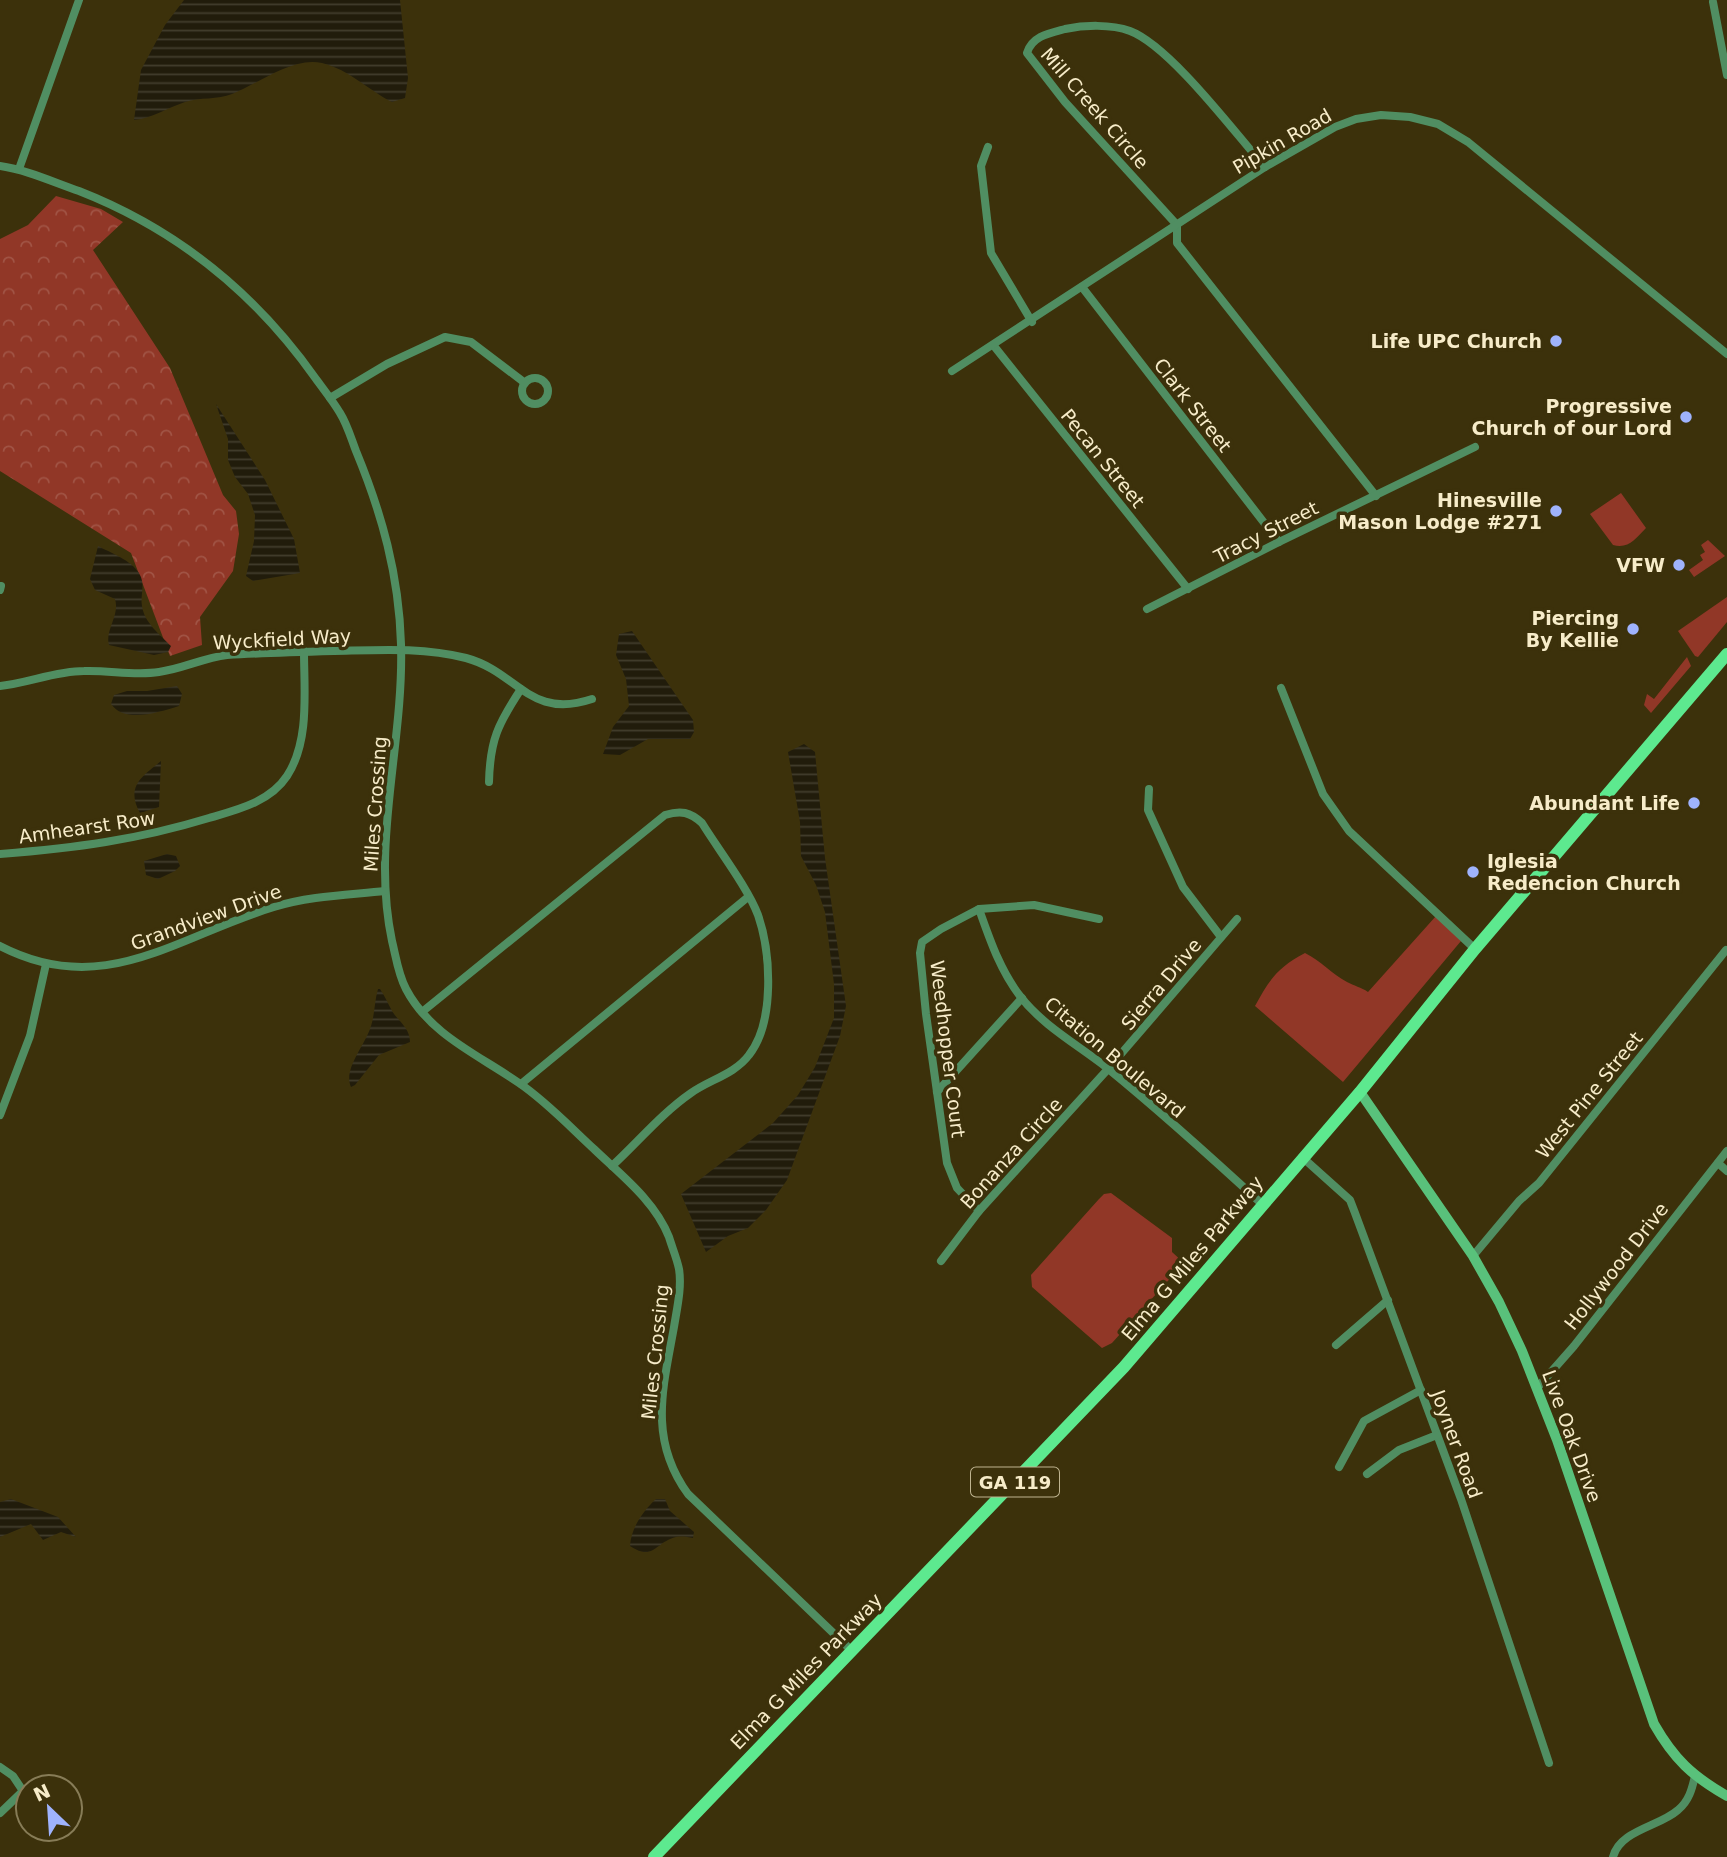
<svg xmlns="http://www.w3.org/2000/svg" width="1727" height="1857" font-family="'DejaVu Sans',sans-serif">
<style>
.green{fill:#913727}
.forest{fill:url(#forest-crowns)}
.water{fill:url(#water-rules)}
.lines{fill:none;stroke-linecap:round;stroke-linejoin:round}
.street{stroke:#508e62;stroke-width:8}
.secondary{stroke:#59c17b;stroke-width:10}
.primary{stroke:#5de98f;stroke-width:12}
.poi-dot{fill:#9fb3fd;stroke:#3c310b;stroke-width:2.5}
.labels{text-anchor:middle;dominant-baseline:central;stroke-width:7;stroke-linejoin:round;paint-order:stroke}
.shield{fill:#3c310b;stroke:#bfb490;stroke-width:2}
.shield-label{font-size:18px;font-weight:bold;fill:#f7ecc9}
.street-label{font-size:19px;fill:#f7ecc9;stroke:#3c310b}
.poi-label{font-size:19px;font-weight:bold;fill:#f7ecc9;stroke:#3c310b;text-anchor:end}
</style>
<defs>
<pattern id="forest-crowns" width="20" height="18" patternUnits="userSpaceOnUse" patternTransform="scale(1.75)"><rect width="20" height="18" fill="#913727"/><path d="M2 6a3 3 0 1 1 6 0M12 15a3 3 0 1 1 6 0" fill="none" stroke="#a15445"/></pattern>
<pattern id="water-rules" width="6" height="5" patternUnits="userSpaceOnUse" patternTransform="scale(1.75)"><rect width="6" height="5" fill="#211c0b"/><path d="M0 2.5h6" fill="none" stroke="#423d2d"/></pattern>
</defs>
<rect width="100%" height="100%" fill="#3c310b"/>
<!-- green -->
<g class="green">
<path d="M1621 493 1646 528C1635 539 1629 549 1613 545L1590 514Z"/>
<polygon points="1708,540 1725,556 1694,577 1689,570 1703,560 1700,555 1705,552 1701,545"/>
<polygon points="1727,597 1727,622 1698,657 1695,656 1678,631"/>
<polygon points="1687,657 1691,666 1651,713 1644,705 1647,694 1654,699"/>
<path d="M1436 916 1461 941 1343 1082 1255 1006C1269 980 1278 967 1305 953 1321 961 1332 974 1347 982 1354 986 1361 987 1368 992Z"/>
<polygon points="1111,1193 1172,1238 1172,1252 1184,1263 1112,1343 1102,1348 1032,1287 1031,1275 1099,1199 1104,1194"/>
</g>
<!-- forest -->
<polygon class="forest" points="56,196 101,209 123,222 93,250 170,368 223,495 236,511 239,534 233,571 200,617 202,645 170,656 131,553 0,471 0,239 28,225"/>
<!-- water -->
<g class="water">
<path d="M184 0H400L408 78 405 98 392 102C368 90 350 70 322 63 293 56 258 84 232 94 218 100 200 97 185 102 167 108 153 118 134 120L141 70 165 25Z"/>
<polygon points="216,404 265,480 294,539 300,573 253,581 246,576 254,541 255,515 248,494 235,477 228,460 228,439"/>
<path d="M98 546C111 553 131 560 139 573 146 584 140 595 142 606 144 622 160 635 171 646L168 652 154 655 109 645C105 629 120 616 115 599L95 590 90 579Z"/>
<polygon points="632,631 693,720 694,732 690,739 648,739 620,755 603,754 613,727 629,706 626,679 616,655 619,634"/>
<path d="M177 686 182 694 179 706C159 712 125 724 111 704L114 695 127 691H147Z"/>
<polygon points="804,744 815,752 825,858 846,1006 840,1036 787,1180 766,1210 748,1228 728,1236 706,1252 681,1194 773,1123 798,1095 815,1067 834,1018 834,984 825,912 816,885 801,856 800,822 788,752"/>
<path d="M161 761 159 807 140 813C125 786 143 776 161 761Z"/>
<polygon points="167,854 176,856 180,866 175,871 158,879 146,875 144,861"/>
<path d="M378 989H380C385 996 388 1004 392 1011 399 1022 410 1028 410 1042L379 1055 355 1085 351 1087C343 1070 364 1046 370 1029 375 1016 374 1002 378 989Z"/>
<polygon points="11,1499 58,1517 76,1537 61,1532 43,1540 31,1524 0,1537 0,1502"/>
<path d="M656 1499H665L670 1511 694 1532 693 1538C688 1537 681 1536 676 1537 655 1542 654 1562 630 1546 631 1528 643 1511 656 1499Z"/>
</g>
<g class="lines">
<!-- street -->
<g class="street">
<polyline points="1713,2 1727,75"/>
<polyline points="988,147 981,166 991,253 1032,322"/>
<path d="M0 166C27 170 53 182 79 191 176 229 256 294 316 379 324 390 333 401 340 413 347 424 351 438 356 451 382 514 399 575 401 644 404 744 371 842 392 941 396 957 398 974 406 989 430 1035 479 1055 519 1083 547 1102 570 1127 594 1149 621 1175 655 1201 669 1237 672 1247 677 1259 679 1269 682 1287 677 1308 674 1327 663 1388 648 1439 688 1494L851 1650"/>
<path d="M1265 167C1235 133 1170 46 1130 31 1111 24 1084 25 1065 29 1050 33 1032 36 1027 53L1065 102 1177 225V243L1376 496"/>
<polyline points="19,169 79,0"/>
<polyline points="1082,287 1279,542"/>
<polyline points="994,346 1188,589"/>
<polyline points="952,371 1265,167 1335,127 1356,119 1381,115 1410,117 1438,124 1468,142 1727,354"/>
<circle cx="535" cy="391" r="13"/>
<polyline points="330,398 387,364 445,337 471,342 525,383"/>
<polyline points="0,590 1,586"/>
<polyline points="1147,609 1279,542 1475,447"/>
<path d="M0 686C28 683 56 671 84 671 110 670 134 676 159 672 182 669 203 658 227 655 262 653 298 652 334 651 379 650 422 647 466 658 518 672 529 720 592 699"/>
<polyline points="1281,688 1323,794 1349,831 1475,949"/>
<path d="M489 782C490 740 498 724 521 689"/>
<polyline points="1149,789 1148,810 1183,887 1221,937"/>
<path d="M0 854C75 848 137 840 209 818 237 810 270 802 287 776 310 741 304 691 304 651"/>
<path d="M979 909C990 940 1000 970 1020 996 1042 1025 1078 1045 1106 1067 1160 1111 1212 1158 1263 1205"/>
<path d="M0 946C104 1000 177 936 274 907 309 896 348 895 385 891"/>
<path d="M422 1012 665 815C681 810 690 812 702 823 718 849 748 888 758 915 771 953 775 1022 749 1055 735 1074 709 1080 691 1093 662 1113 638 1142 612 1166"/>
<polyline points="521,1084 748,897"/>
<polyline points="937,1092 1022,998"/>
<polyline points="0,1115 30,1036 46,964"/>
<polyline points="1302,1157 1350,1200 1355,1213 1461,1499 1549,1763"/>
<polyline points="1718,1163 1727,1171"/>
<polyline points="979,1211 957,1188 947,1163 926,1014 920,953 922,942 941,929 979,909 1034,905 1099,919"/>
<polyline points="1473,1256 1519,1201 1539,1183 1726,950"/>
<polyline points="941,1261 979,1211 1108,1069 1237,919"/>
<polyline points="1336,1345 1388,1300"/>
<polyline points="1537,1388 1574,1346 1727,1151"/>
<polyline points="1339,1467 1364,1421 1421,1390"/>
<polyline points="1367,1474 1399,1450 1437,1435"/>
<polyline points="0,1767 13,1776 23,1791 0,1813"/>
<path d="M1613 1857C1620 1830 1659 1827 1678 1810 1689 1801 1692 1789 1695 1776"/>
</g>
<!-- secondary -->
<path class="secondary" d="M1360 1092 1473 1256 1499 1302 1522 1351 1557 1440 1654 1724C1674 1759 1692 1776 1727 1796"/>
<!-- primary -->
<polyline class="primary" points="654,1857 1124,1367 1360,1092 1475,949 1727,654"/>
</g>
<!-- markers -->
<g class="poi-dot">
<circle cx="1556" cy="341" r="7"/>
<circle cx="1686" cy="417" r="7"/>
<circle cx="1556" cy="511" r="7"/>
<circle cx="1679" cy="565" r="7"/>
<circle cx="1633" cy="629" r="7"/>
<circle cx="1694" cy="803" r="7"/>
<circle cx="1473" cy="872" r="7"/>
</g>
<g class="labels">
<!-- shield labels -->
<rect class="shield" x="971" y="1467.5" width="88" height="29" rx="5"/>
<g class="shield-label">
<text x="1015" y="1482">GA 119</text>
</g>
<!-- street labels -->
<g class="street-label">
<text transform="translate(1095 108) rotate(49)">Mill Creek Circle</text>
<text transform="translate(1282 141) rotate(-30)">Pipkin Road</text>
<text transform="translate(1193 405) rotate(52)">Clark Street</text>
<text transform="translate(1103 458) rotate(51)">Pecan Street</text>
<text transform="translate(1266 532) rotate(-27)">Tracy Street</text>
<text transform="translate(282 639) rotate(-3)">Wyckfield Way</text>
<text transform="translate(375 804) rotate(-86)">Miles Crossing</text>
<text transform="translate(87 827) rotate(-8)">Amhearst Row</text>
<text transform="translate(206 917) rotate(-20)">Grandview Drive</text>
<text transform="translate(1161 984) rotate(-50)">Sierra Drive</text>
<text transform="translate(948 1049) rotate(83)">Weedhopper Court</text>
<text transform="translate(1115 1057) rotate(40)">Citation Boulevard</text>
<text transform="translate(1589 1095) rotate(-51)">West Pine Street</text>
<text transform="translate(1011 1153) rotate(-48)">Bonanza Circle</text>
<text transform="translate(1192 1258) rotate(-50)">Elma G Miles Parkway</text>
<text transform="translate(1616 1266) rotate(-52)">Hollywood Drive</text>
<text transform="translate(655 1352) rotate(-84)">Miles Crossing</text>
<text transform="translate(1572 1436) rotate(70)">Live Oak Drive</text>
<text transform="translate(1457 1444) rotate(70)">Joyner Road</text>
<text transform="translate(806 1671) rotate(-46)">Elma G Miles Parkway</text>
</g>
<!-- poi labels -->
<g class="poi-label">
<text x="1542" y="341">Life UPC Church</text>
<text x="1672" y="406">Progressive<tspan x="1672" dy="22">Church of our Lord</tspan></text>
<text x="1542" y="500">Hinesville<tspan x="1542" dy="22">Mason Lodge #271</tspan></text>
<text x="1665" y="565">VFW</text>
<text x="1619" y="618">Piercing<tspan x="1619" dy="22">By Kellie</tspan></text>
<text x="1680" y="803">Abundant Life</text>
<text x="1487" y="861" text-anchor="start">Iglesia<tspan x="1487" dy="22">Redencion Church</tspan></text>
</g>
</g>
<!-- north arrow -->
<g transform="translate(49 1808) rotate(335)"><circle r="33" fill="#3c310b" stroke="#877c57" stroke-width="2"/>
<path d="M0-5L12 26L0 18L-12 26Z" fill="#9fb3fd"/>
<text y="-10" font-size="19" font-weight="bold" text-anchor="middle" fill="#f7ecc9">N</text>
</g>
</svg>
